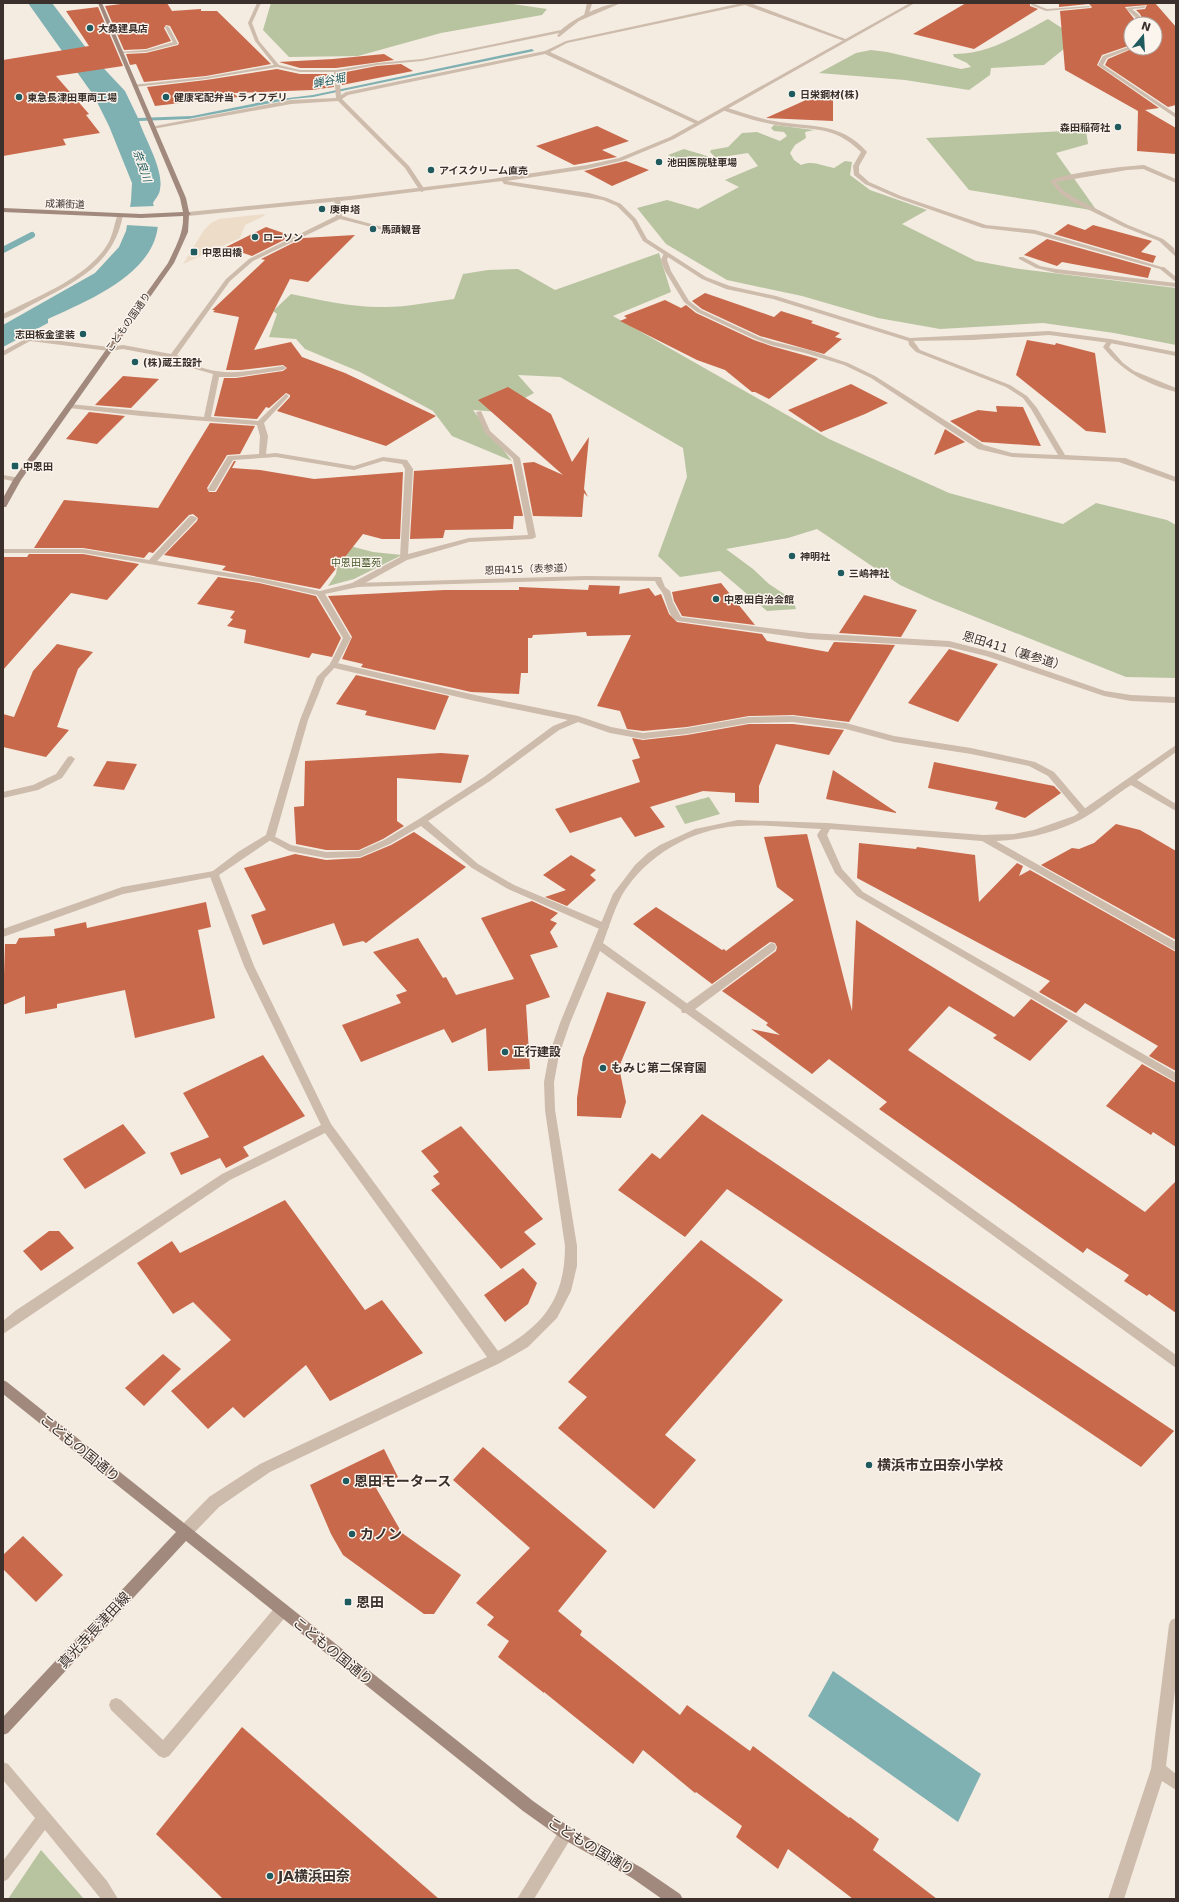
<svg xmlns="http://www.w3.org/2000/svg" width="1179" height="1902" font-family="'DejaVu Sans','Noto Sans JP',sans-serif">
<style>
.green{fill:#b8c4a0}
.plaza{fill:#ecdcc8}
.water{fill:#7fb0b2}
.pier{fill:#f4ebe1}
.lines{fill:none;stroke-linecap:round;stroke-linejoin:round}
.stream{stroke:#7fb0b2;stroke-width:6}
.building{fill:#c8694b}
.service{fill:#cdbbac;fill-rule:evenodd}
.minor{fill:#cdbbac;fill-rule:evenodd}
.tertiary{fill:#cdbbac;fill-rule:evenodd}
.secondary{fill:#a18a7d;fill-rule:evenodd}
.poi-dot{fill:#1f5a5e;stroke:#fbf5ee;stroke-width:1.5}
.labels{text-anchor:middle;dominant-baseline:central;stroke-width:3;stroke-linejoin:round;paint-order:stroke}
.far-poi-label{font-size:10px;font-weight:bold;fill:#3b302b;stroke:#fbf5ee;text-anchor:start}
.far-street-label{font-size:10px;fill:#3b302b;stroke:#fbf5ee}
.far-park-label{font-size:10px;fill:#4a5a2e;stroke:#fbf5ee}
.far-water-label{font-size:11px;font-style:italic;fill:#1f5a5e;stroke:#fbf5ee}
.street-label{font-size:12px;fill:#3b302b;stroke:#fbf5ee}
.poi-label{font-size:12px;font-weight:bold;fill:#3b302b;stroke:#fbf5ee;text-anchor:start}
.near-street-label{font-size:14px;fill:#3b302b;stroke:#fbf5ee}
.near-poi-label{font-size:14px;font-weight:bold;fill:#3b302b;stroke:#fbf5ee;text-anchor:start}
</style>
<rect width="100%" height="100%" fill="#f4ebe1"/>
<!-- green -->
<g class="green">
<polygon points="271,3 506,3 547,9 542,15 441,33 358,56 289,57 263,30"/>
<path d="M1048 19 1068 32 1065 48 1044 65 991 68 990 75 969 90 905 80 819 73 856 53 871 50 887 52 961 69 971 67 967 63 954 57 953 54C988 55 1018 35 1048 19Z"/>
<path d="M774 125 814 130 805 132 806 138 795 145 790 153 794 160 801 165C813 160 822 166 834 168L845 161 852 162 850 175 870 190 927 210 902 224 976 261 1020 269 1176 288V345L1114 333 1043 323 940 329 878 318 802 296 727 280 666 244 637 208 667 200 698 209 739 187 725 180 758 166 748 153 716 158 710 152 711 150 728 147 742 133 757 132 780 141 787 136 784 132 774 131 771 128Z"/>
<polygon points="1086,130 1088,144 1056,153 1097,211 969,190 926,138"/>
<path d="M684 149C692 152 700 153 709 157L690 165 668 155Z"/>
<path d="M659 253 671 292 613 316 829 439 949 493 1063 524 1096 503 1167 520 1176 525V678L1126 677 933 600 900 585 817 529 788 538 726 549 753 569 769 584 793 600 796 609 767 611 720 571 680 577 658 556 687 477 683 448 560 377 518 375 534 393 499 412 473 410 512 461 452 436 433 411 360 372 305 349 296 339 269 337 277 314 273 311 291 294C320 300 350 307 380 307 404 308 429 302 454 299L463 274 488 270 518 269 555 290Z"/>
<polygon points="350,546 373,552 402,555 354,579 328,586 336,574 338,562"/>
<polygon points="709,797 720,814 685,824 675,806"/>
<polygon points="41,1850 84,1899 8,1899"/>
</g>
<!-- plaza -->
<polygon class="plaza" points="265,214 264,216 245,225 240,238 183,264 204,230 211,223 219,219"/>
<!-- water -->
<g class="water">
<path d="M28 3H52L93 57 125 91 138 118 192 116 272 100 313 95 532 49 534 51 313 97 292 99 188 119 139 121C145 139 164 170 160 189 160 194 155 199 153 203 154 209 158 217 158 224 155 274 87 301 48 319V323L3 347V325L95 273 119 247 126 231 131 201 132 183 109 126 94 96Z"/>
<polygon points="833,1671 981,1774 958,1822 808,1716"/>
</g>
<!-- pier -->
<polygon class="pier" points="156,206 160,222 159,227 126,225 128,207"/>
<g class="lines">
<!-- stream -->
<polyline class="stream" points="3,250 32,235"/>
</g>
<!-- building -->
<g class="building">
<polygon points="129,3 167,3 172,11 201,9 201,11 217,11 271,64 206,76 144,82 136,64 130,65 126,54 146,53 178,45 179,43 170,26 166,25 164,28 171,41 146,49 124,50 105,6"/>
<polygon points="966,3 1030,3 1030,6 1038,9 974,49 913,34"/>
<polygon points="1059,3 1155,3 1176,27 1176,105 1168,107 1105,65 1108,59 1134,48 1155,48 1155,24 1145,24 1140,14 1136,10 1145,9 1147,5 1125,7 1138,24 1131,24 1131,45 1102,55 1097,65 1159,108 1145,110 1176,128 1176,154 1137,151 1138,111 1065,70 1060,11 1091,8 1092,7 1089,4 1059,7"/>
<polygon points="98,7 123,66 56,76 89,114 86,115 100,133 63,139 66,145 3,156 3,60 89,46 66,11"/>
<polygon points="384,54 394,60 336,68 300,68 279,62 333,59"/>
<polygon points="401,64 413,71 342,85 341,73 377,66"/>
<polygon points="277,69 300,74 333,74 334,87 312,90 233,93 238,97 199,103 197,101 155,106 147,87 206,80"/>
<polygon points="817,95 833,99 833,121 766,118"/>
<polygon points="597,126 629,141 602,150 617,157 574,165 536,146"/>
<polygon points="626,161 649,170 612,186 584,171"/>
<polygon points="1068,224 1085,230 1093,225 1152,241 1141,252 1156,256 1153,263 1054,234"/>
<polygon points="266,227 292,236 252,256 226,247"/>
<polygon points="355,235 308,282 290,279 254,350 291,342 302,357 345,373 436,416 386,446 277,411 290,397 290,395 286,393 269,408 266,407 257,419 214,416 224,378 236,378 283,371 287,368 283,365 241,370 226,370 239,317 213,312 215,310 212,310 265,260 261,259 303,238"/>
<polygon points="1047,239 1151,268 1148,278 1062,262 1057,266 1024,255"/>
<polygon points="705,293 774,317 781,311 813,321 811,323 840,333 835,337 842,339 824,354 760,336 702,309 692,301"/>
<polygon points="665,300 681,308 686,305 696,313 754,340 771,346 818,359 769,399 755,392 752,392 725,370 697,360 620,321 627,318 624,316"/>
<polygon points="1027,340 1055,345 1056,343 1095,353 1106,433 1086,431 1016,375"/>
<polygon points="123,376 159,379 131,408 95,405"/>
<polygon points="851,384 888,403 865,414 821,432 788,410"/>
<polygon points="508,387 551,414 572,462 589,437 584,489 588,497 584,493 582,517 533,516 523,463 534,462 563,475 478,400"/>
<polygon points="996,406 1023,407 1041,446 982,442 950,421 978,410 997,412"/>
<polygon points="89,412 125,416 97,444 66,439"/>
<polygon points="210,423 255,426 240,454 227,455 207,488 209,492 216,492 234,461 236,461 232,468 260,470 314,479 403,472 400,539 382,539 363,534 320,589 222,570 226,566 164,555 197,521 198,518 193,514 189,515 153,553 149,552 144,558 83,548 34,548 64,500 158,508"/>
<polygon points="945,429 965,442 934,455"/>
<polygon points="512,464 523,516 514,516 513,529 445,530 443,538 410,539 414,471"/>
<polygon points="29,554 83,554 139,564 107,600 71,593 3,670 3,557 27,557"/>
<polygon points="218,577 259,583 316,596 341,638 332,657 312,653 309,658 244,643 246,630 227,626 233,619 230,618 235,611 197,604"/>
<polygon points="721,583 755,625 682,616 674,601 672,592"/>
<polygon points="589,585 620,586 619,594 649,588 655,596 661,594 669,614 677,622 762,634 767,641 828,652 834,642 895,645 849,722 793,715 749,716 687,727 643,731 627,729 620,711 597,706 631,635 587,636 586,632 533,635 532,638 528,638 528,673 521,673 519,694 471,692 361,667 363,664 342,659 352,637 328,596 444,590 519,590 519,587 588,590"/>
<polygon points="864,595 917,610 901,637 839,633"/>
<polygon points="57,644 93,652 78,669 57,727 69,730 46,757 3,747 3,714 14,717 33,671"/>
<polygon points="949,649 998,664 958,722 908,703"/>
<polygon points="356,675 449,696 435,730 365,715 367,711 336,704"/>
<polygon points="749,724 793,724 844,730 829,755 776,744 759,786 759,803 735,802 735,793 703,791 650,807 665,827 635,837 621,817 570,833 555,809 640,782 632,760 640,758 632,738 643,740 687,735"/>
<polygon points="441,753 469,755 461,783 397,778 397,821 404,826 383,839 359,850 326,850 296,844 294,807 304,806 305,761"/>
<polygon points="107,761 137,764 124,790 93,786"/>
<polygon points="934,762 1054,786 1061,793 1025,818 995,809 998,802 928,788"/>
<polygon points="833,770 896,812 896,813 826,799"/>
<polygon points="1116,824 1140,830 1176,851 1176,940 1041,865 1072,848 1079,849 1094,843"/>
<polygon points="414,832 466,867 366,943 363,941 343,946 334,923 263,945 251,915 266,910 244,868 295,854 326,860 360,858 391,845"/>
<polygon points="807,834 852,1011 856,920 1014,1017 1031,999 1068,1021 1030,1061 993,1038 997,1035 949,1006 908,1050 1145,1212 1176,1181 1176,1313 1149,1294 1147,1296 1124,1281 1129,1275 1087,1248 1083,1253 879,1109 887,1102 829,1059 812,1074 751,1029 780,1035 766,1025 768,1023 722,991 776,951 777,947 775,943 770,942 712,984 633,924 656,907 722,950 724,949 726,951 794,900 777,887 764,837"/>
<polygon points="859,843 916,849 917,847 975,855 979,902 1017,863 1023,866 1019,876 1030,870 1176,952 1176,1071 1149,1056 1158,1046 1085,1003 1076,1013 1039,992 1050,981 857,878"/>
<polygon points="571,855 596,870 590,875 596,880 567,906 545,897 566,890 543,875"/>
<polygon points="532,901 558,913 550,920 557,923 550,932 558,947 530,955 550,997 526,1005 530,1069 488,1071 486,1028 452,1043 444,1029 361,1062 342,1025 401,1003 396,995 407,991 373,952 418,938 443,978 446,977 456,995 514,979 481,918"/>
<polygon points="206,902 211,927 198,930 215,1018 135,1038 125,990 57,1004 57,1008 25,1014 25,996 3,1005 5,944 16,944 19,938 55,936 54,929 86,922 87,928"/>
<polygon points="607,992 646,1002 619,1067 626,1102 621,1118 577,1116 577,1098 583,1058"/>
<polygon points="263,1055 305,1116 243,1147 249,1156 226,1168 220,1158 181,1175 170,1153 209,1137 183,1093"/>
<polygon points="1142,1064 1176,1083 1176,1147 1153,1132 1151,1135 1106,1106"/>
<polygon points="702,1114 1174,1431 1141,1467 727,1189 685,1237 618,1190 652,1153 660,1159"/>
<polygon points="123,1124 146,1153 85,1189 63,1159"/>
<polygon points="461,1126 543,1219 524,1232 536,1244 501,1269 431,1190 440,1184 433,1176 439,1172 421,1151"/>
<polygon points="285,1200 365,1310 382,1300 423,1353 330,1401 306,1365 244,1418 233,1407 208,1429 171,1391 231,1340 193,1302 173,1314 137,1263 172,1241 180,1253"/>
<polygon points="49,1231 59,1231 74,1248 41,1271 23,1251"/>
<polygon points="701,1240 783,1300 665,1435 696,1460 654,1509 558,1428 587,1397 568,1382"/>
<polygon points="523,1268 537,1283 528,1304 505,1322 484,1295"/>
<polygon points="163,1354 181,1369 144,1406 125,1388"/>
<polygon points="483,1447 607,1551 558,1611 582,1631 580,1635 680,1715 687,1705 750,1751 753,1746 849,1818 850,1817 879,1839 873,1850 937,1899 853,1899 788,1849 778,1869 736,1837 742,1826 696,1792 695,1793 643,1750 633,1764 544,1692 544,1693 498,1657 509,1641 487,1625 494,1617 476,1603 530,1548 453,1480"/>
<polygon points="384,1449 398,1477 376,1488 402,1533 461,1575 434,1614 424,1614 343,1555 331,1534 310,1485"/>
<polygon points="23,1536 63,1575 36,1602 3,1569 3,1555"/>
<polygon points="242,1727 439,1899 223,1899 156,1834"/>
</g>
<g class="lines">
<!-- service -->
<g class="service">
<polygon points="587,3 592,4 588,16 586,17 584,16"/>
<polygon points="1032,3 1047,9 1089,6 1091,7 1046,11 1031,5"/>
<polygon points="167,26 169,27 178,44 146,52 121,53 119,52 146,50 173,42 165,27"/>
<path d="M1144 165 1176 179V183L1143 169 1127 170 1056 182 1064 191 1075 198 1128 225 1163 239 1174 248 1176 257 1159 241 1124 227 1071 201 1060 193 1050 181C1062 173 1126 166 1144 165Z"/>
<polygon points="1019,257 1023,257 1040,266 1056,269 1176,283 1176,287 1056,273 1036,268 1019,259"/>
<polygon points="1160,267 1164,267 1176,277 1176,282 1160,269"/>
<polygon points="1119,458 1125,458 1176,477 1176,482 1119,462"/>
<path d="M586 576 661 577 665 587 670 591 673 602 681 617 809 633 949 641 992 652 1105 691 1131 695 1176 697V703L1131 701 1104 696 986 656 949 647 809 639 678 621C668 618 667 601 662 592 660 589 657 586 655 581L586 580 355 587 351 585 355 583Z"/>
<polygon points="333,662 475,695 578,716 611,727 643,733 687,728 749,717 793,716 846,723 894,736 971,748 1035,762 1054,772 1089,813 1084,816 1081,815 1048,776 1029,766 971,754 894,742 846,729 793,722 749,723 687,734 643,739 610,733 578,722 559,730 490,781 428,821 478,864 514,885 607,924 609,927 607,930 604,931 508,889 472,868 421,826 390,844 360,857 326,858 289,851 267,839 265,837 267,835 270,834 291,845 326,852 359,851 384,840 419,819 484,777 553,726 568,720 475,701 330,667 330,663"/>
<polygon points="71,756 75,759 62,778 38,790 3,798 3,792 33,785 56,774 68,757"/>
<polygon points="214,871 217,872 219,874 217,876 123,894 3,937 3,929 122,887"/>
<polygon points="771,943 775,944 776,947 775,950 690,1013 682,1013 681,1010 682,1007"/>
<polygon points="282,1603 287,1605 289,1610 287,1615 169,1756 164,1758 159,1756 111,1710 109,1705 111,1700 116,1698 121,1700 163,1740 277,1605"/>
<polygon points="3,1762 8,1764 107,1881 118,1899 101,1899 45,1830 8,1879 3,1882 3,1861 35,1818 3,1780"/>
<polygon points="566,1825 571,1828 574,1833 571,1838 534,1899 517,1899 561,1828"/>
</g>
<!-- minor -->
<g class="minor">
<path d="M257 3H261L252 23 259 41 279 65 300 70H336L377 63 422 59 561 30C574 18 604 3 621 3L579 21 559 37 557 36 559 33 422 61 377 65 339 72 341 95 346 92 545 51 566 41 742 3H750L848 40 844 41 745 5 567 43 550 52 700 122 701 123 698 125 545 54 348 95 342 99 409 166 425 190 422 192 420 191 405 168 338 101 291 104 153 129 152 128 155 126 291 100 336 98 334 72H300L277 67 206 79 135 87 132 85 206 77 274 65 255 41 248 23Z"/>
<polygon points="1146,6 1144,8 1132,9 1139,15 1144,24 1140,24 1135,17 1126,8"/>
<polygon points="1131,46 1131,48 1133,48 1107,58 1103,65 1176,114 1176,118 1098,65 1103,56"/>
<path d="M724 107C741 112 757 118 774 121 810 128 840 121 867 152L859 166V173L869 182 901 196 986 225 1035 230 1165 268 1160 269 1035 234 983 228 897 198 865 184 854 175 853 166 861 152C833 124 811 131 776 125 758 122 740 116 722 110Z"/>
<path d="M337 197 340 199 342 216 386 228 383 230 340 219 253 261 230 281 177 355C214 380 242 372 283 366L286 368 283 370 236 377H219L211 417 258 421 286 394 289 396 288 397 264 423 268 436 266 454 276 453 354 466 383 457 407 460 413 469 408 554 469 538 528 535 513 459 485 433 476 412 481 411 490 431 520 458 536 537 532 539 469 542 407 560 358 587 325 594 351 638 337 665 325 678 308 720 275 837 219 875 254 966 331 1124 498 1351C543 1326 565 1299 565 1246L545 1110 544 1082 549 1055 560 1023 613 894 635 865 648 853 660 845 695 829 738 820 827 823 983 835 1014 834 1034 830 1074 816 1176 745V752L1137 780 1176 804V811L1131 785C1115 795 1096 812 1080 820 1054 833 1024 840 996 841L1176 942V951L982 841 830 829 827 835 842 869 863 892 1176 1073V1082L857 896 835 873 817 835 821 829C794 828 765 824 738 826 692 829 646 855 622 895 614 910 609 927 603 943L1176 1355V1368L600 951 570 1023 559 1055 554 1082 555 1110 577 1246V1266L571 1291 557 1318 528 1347 500 1363 270 1472 219 1507 190 1537 185 1539 180 1537 178 1532 180 1527 209 1497 260 1464 487 1357 325 1133 230 1180 3 1334V1321L15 1311 222 1174 321 1125 244 966 209 874 238 852 266 835 300 720 317 677 330 664 343 638 317 595 259 582 83 553H3V549H83L149 560 190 516H193L197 518 196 520 157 561 259 578 320 591 352 583 400 557 405 469 402 464 383 461 354 470 276 457 233 460 215 491H209L208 489 228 456 259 454 260 436 257 425 141 416 69 408 66 406 69 404 204 417 213 374 185 366 171 358 123 349 109 351 30 341 3 356V351L29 337 109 347 123 345 171 354 226 279 249 259 336 216 334 199Z"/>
<path d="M118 214 123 215C114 263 79 280 39 301 27 307 15 315 3 319V314C36 297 87 278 107 245 113 236 114 224 118 214Z"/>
<polygon points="664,253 669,254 667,260 671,271 689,301 701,310 759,337 775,342 809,350 848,363 875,376 984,445 1012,453 1058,455 1031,409 1023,398 1006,387 916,352 909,345 908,339 912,339 920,350 1010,385 1027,396 1037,408 1065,455 1122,458 1126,460 1122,462 1012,457 978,449 871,378 844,365 805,353 771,345 755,339 697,312 684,302 665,271 661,260"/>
<path d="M1110 339 1113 341 1109 347 1123 363 1134 371 1176 388V392C1146 384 1122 371 1103 347L1108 340Z"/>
<polygon points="3,475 20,478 21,480 17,482 3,479"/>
<polygon points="1176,1618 1176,1682 1166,1766 1176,1774 1176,1790 1162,1781 1124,1899 1108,1899 1151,1769 1169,1625 1171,1620"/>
</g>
<!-- tertiary -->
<polygon class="tertiary" points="910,3 915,3 674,139 621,161 587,169 506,181 589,193 607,198 621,204 636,219 647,239 706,277 730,286 776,296 910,338 1049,331 1110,339 1176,352 1176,356 1110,343 1049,335 973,340 908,341 773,299 726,289 702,279 643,241 632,221 617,206 603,200 504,184 502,181 350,200 188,216 185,214 188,212 350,196 492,179 587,165 619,158 670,137"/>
<!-- secondary -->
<g class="secondary">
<path d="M98 3H102L186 198 189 212 191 214 189 215 188 232 174 263 21 480 6 507H3V498L13 480 168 263C175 248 184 233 183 216L141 218 3 212V208L141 214 183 212 180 198Z"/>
<polygon points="3,1380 7,1382 533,1801 571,1828 642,1868 680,1894 683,1899 662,1899 632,1878 561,1838 523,1811 186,1541 8,1733 3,1735 3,1717 176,1532 3,1394"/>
</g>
</g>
<!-- markers -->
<g class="poi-dot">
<circle cx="90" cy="28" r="4"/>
<circle cx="792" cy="94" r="4"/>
<circle cx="19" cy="97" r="4"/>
<circle cx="166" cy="97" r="4"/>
<circle cx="1118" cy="127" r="4"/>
<circle cx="659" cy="162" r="4"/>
<circle cx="431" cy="170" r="4"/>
<circle cx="322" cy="209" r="4"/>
<circle cx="373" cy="229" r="4"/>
<circle cx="255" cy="237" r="4"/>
<rect x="190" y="248" width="8" height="8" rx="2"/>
<circle cx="83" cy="334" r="4"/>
<circle cx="135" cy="362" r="4"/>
<rect x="11" y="462" width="8" height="8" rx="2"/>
<circle cx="792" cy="556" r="4"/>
<circle cx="841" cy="573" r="4"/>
<circle cx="716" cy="599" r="4"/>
<circle cx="505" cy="1052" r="4"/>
<circle cx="603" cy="1068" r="4"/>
<circle cx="869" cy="1465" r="4"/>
<circle cx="346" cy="1481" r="4"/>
<circle cx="352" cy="1534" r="4"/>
<rect x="344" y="1598" width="8" height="8" rx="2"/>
<circle cx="270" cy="1876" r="4"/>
</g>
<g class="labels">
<!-- far-poi labels -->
<g class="far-poi-label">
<text x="98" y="28">大桑建具店</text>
<text x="800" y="94">日栄鋼材(株)</text>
<text x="27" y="97">東急長津田車両工場</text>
<text x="174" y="97">健康宅配弁当 ライフデリ</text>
<text x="1110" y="127" text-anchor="end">森田稲荷社</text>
<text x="667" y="162">池田医院駐車場</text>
<text x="439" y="170">アイスクリーム直売</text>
<text x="330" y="209">庚申塔</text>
<text x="381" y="229">馬頭観音</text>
<text x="263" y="237">ローソン</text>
<text x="202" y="252">中恩田橋</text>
<text x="75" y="334" text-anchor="end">志田板金塗装</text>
<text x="143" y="362">(株)蔵王設計</text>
<text x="23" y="466">中恩田</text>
<text x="800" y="556">神明社</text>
<text x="849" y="573">三嶋神社</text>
<text x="724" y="599">中恩田自治会館</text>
</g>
<!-- far-street labels -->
<g class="far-street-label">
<text transform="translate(65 204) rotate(2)">成瀬街道</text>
<text transform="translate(128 322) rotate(-55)">こどもの国通り</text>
<text transform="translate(529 569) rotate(-2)">恩田415（表参道）</text>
</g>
<!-- far-park labels -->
<g class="far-park-label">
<text x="356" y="562">中恩田墓苑</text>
</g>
<!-- far-water labels -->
<g class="far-water-label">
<text transform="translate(329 81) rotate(-12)">蝉谷堀</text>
<text transform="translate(142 166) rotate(71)">奈良川</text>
</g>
<!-- street labels -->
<g class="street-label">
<text transform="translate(1014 651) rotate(17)">恩田411（裏参道）</text>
</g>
<!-- poi labels -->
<g class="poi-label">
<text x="513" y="1052">正行建設</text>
<text x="611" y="1068">もみじ第二保育園</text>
</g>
<!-- near-street labels -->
<g class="near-street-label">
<text transform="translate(80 1448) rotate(39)">こどもの国通り</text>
<text transform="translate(94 1630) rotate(-47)">真光寺長津田線</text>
<text transform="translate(333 1651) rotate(39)">こどもの国通り</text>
<text transform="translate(591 1846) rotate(31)">こどもの国通り</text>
</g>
<!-- near-poi labels -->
<g class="near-poi-label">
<text x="877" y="1465">横浜市立田奈小学校</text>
<text x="354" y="1481">恩田モータース</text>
<text x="360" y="1534">カノン</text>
<text x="356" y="1602">恩田</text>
<text x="278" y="1876">JA横浜田奈</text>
</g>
</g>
<!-- border -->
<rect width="1179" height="1902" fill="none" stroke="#3b302b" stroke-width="8"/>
<!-- north arrow -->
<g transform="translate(1143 36) rotate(18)"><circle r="19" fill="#fbf5ee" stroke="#aea6a0"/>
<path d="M0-3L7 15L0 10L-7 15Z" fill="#1f5a5e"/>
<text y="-6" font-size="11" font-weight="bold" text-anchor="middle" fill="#3b302b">N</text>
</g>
</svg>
